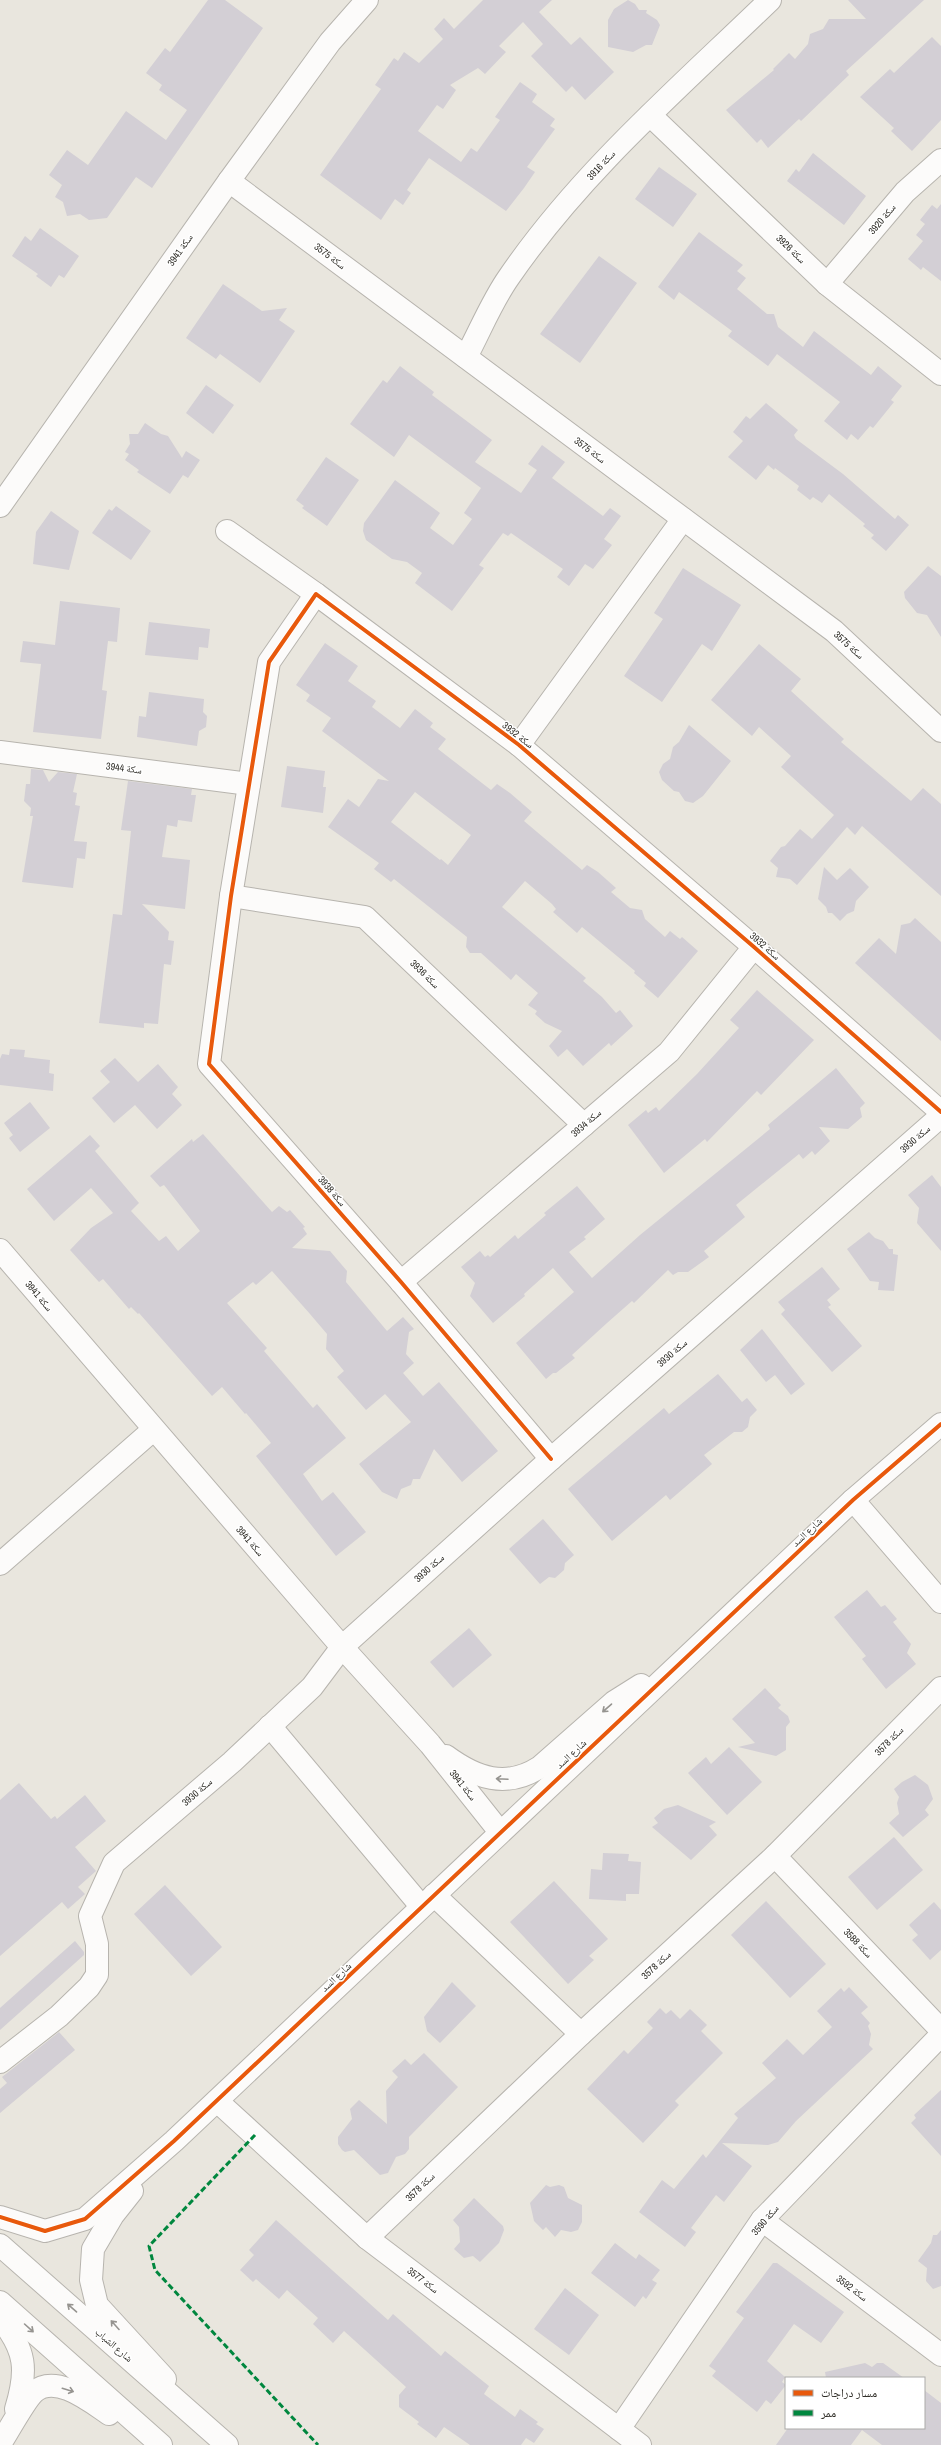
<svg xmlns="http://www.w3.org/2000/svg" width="941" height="2445" font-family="'Archivo Narrow','Noto Naskh Arabic',sans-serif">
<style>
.building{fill:#d3cfd5;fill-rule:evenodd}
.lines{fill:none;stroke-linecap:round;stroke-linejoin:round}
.minor-casing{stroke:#b7b4ae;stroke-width:24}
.major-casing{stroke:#b7b4ae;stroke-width:24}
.minor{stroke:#fcfbfa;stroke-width:22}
.major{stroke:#fcfbfa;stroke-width:22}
.quiet{stroke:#00873e;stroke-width:3;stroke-dasharray:6 3;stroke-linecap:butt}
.cycleway-casing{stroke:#fff;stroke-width:6}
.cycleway{stroke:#e8590c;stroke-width:4}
.oneway{stroke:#969490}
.labels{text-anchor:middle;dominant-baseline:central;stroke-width:3;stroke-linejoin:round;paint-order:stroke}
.street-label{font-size:10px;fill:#2f2d27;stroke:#fff}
</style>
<rect width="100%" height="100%" fill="#e9e6de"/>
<!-- building -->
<g class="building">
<polygon points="208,0 225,0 263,28 152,188 136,177 107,218 89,220 80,214 67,216 63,202 55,197 62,185 49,175 67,150 88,165 126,111 166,140 187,110 159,90 162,85 146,73 165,48 170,52"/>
<polygon points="483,0 552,0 539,12 571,45 580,37 614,72 585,100 572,86 566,92 531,56 543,44 523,22 499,46 506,52 485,74 478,68 450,85 456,90 443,109 437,105 418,131 461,162 471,148 477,152 500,120 495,117 520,82 537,94 532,102 555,119 550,126 555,129 527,167 535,172 524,188 506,211 429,158 407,190 411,193 403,205 395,199 381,220 320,175 381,89 375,85 394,58 398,61 404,52 419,63 443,39 434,29 444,18 454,29"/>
<polygon points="628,0 635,4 639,10 647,10 646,13 657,20 660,25 652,45 646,45 633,52 608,47 608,20 614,9"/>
<polygon points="848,0 924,0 846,71 849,75 801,121 799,119 768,148 761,139 757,143 726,110 774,70 773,69 789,53 795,59 808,44 810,34 823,29 829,19 866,19"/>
<polygon points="932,37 941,46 941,120 912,151 891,131 894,128 860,97 890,69 894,73"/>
<polygon points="813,153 866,196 844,225 787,181 796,169 799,172"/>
<polygon points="659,167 697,194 673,227 635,199"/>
<polygon points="941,204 941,281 923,267 921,270 908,259 923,241 916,235 925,224 920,220 932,205 937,209"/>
<polygon points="40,228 79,256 64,278 59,275 51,287 36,276 38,274 12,256 25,236 31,241"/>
<polygon points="699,232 743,265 737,271 746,278 737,289 767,314 774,314 778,327 803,347 814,331 871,375 878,366 902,386 891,400 894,402 873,428 870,426 858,440 851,434 847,440 824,421 840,402 777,354 768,366 728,336 732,331 679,292 674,300 658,287"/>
<polygon points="599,256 637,283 580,363 540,334"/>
<polygon points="223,284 262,311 287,308 279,320 295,331 260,383 220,354 216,359 186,338"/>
<polygon points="400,366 434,392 432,395 492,440 475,462 521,493 537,470 528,464 542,445 565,462 552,478 603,516 610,508 621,516 604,539 612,545 593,569 585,564 569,586 557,577 563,569 511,533 508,536 503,533 479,565 484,568 452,611 415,583 422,573 407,562 392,559 366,540 363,531 364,523 395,480 440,513 430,528 453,545 472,519 464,513 481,488 409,435 394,457 350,424 383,380 387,383"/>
<polygon points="206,385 234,405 213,434 186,413"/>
<polygon points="766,403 798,430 794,435 796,439 843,474 895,519 898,515 909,525 886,551 871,538 874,535 863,526 865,524 829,494 822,503 813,497 810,500 797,490 799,486 775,468 774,470 768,465 756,480 728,457 743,441 733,432 746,416 750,419"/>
<polygon points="145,423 161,434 168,436 182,458 186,451 200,460 188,478 183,475 170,494 137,472 139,470 125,460 129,454 125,452 130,444 129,434 138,434"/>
<polygon points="326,457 359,480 327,526 302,508 304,506 296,500"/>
<polygon points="116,506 151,531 131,560 92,533 109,509 112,511"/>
<polygon points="51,511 79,531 69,570 33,564 36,532"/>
<polygon points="928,566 941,576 941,637 927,615 917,613 905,598 904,592"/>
<polygon points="683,568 741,605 712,651 702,644 662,702 624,676 663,619 654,613"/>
<polygon points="60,601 120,608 117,642 108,641 102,690 107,691 101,739 33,732 41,664 20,662 23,641 55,645"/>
<polygon points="149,622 210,629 208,648 199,647 198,660 145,655"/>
<path d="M325 643 358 666 348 681 376 701 372 707 400 728 415 709 433 723 430 727 446 739 438 749 491 790 497 784 510 793 532 812 524 821 582 870 587 865 598 872 616 888 611 892 630 908 642 910 645 919 665 937 670 931 680 939 682 937 698 951 658 998 644 986 646 983 634 973 635 971 582 927 577 933 553 912 556 909 552 904 525 881 502 907 586 978 583 981 602 997 616 1013 620 1010 633 1026 611 1046 609 1043 583 1066 567 1049 558 1057 549 1046 562 1031 545 1023 535 1014 537 1011 528 1005 538 993 516 974 511 980 481 953H470L466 947 467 937 394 879 391 882 374 869 379 863 328 827 348 799 359 807 378 779 389 781 322 731 331 718 306 701 310 695 296 685ZM415 792 471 835 448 865 441 859 440 860 391 822Z"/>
<polygon points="759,644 801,679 791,691 844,739 841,742 911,801 923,788 941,804 941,896 862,826 855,835 847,827 797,885 790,879 776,877 778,868 770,861 781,847 785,846 800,829 812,839 834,815 781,767 791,756 759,727 752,736 711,700"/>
<polygon points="149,692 204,699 203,712 207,716 206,727 199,731 197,746 137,737 139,716 146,717"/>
<polygon points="689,725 731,761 703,796 693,803 685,801 679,792 674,791 662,780 659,772 663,764 670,759 673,747 679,742"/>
<polygon points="287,766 325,771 323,787 326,787 323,813 281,807"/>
<polygon points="31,769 43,770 49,782 58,772 77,774 73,792 77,793 75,805 80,806 74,841 87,842 85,859 77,858 73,888 22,882 33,816 30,816 31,808 24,801 26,784 30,784"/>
<polygon points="128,781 192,789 191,795 196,795 192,822 178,820 177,827 167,825 162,857 190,860 185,909 142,904 169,932 168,940 174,941 171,965 164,964 158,1024 144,1023 144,1028 99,1023 113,914 122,915 131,831 121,830"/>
<polygon points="824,867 837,880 850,868 869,887 856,901 854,911 847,914 840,921 832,913 828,913 826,907 818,899"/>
<polygon points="915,918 941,942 941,1041 855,963 879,938 896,954 901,925 910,923"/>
<polygon points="757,990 814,1040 761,1095 757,1091 707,1142 705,1139 664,1173 628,1125 646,1110 648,1113 656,1107 659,1111 697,1074 739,1028 730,1020"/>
<polygon points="10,1049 25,1050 24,1057 50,1060 49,1073 54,1074 53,1091 0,1085 0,1059 2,1054 9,1055"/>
<polygon points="115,1058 138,1082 158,1064 178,1087 172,1094 182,1105 157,1129 135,1105 114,1123 92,1098 110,1082 100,1071"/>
<polygon points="836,1068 865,1103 860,1108 862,1117 848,1129 819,1127 830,1141 815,1155 812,1151 803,1159 799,1154 736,1205 745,1217 704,1251 709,1257 688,1272 678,1272 673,1275 668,1270 634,1303 632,1301 607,1323 572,1355 575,1358 556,1373 553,1373 546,1379 516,1343 574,1292 553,1268 524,1294 525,1296 493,1323 470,1296 475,1283 461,1267 480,1251 485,1257 488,1255 490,1257 515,1235 518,1239 546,1215 544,1213 577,1186 605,1219 584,1237 586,1239 569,1252 592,1278 640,1235 770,1129 768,1125"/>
<polygon points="30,1102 50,1128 20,1152 9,1138 13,1135 4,1123"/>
<polygon points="203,1134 272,1212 279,1206 287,1212 290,1210 305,1227 303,1228 307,1234 292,1248 330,1251 347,1271 346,1282 387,1331 403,1317 414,1329 409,1332 406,1354 414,1363 403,1373 423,1396 439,1382 498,1451 462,1482 434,1449 420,1479 413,1479 411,1485 401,1489 397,1499 382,1492 359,1464 411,1422 385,1394 366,1410 337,1377 344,1371 326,1349 327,1334 310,1314 272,1271 256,1285 253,1282 227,1303 267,1348 264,1351 313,1408 317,1404 346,1438 303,1474 322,1501 333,1492 366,1532 336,1556 256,1456 271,1443 246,1413 245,1414 222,1387 212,1396 139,1313 138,1314 131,1307 129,1309 103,1279 99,1282 70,1250 91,1228 113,1213 91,1188 54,1221 27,1189 90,1135 100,1146 95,1151 139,1203 131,1211 159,1241 166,1236 178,1251 200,1231 164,1185 160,1187 150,1176 192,1139 193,1142"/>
<polygon points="932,1175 941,1187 941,1251 917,1223 919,1208 908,1195"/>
<polygon points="869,1232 875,1238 883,1241 889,1249 893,1249 893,1254 898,1255 894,1291 878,1290 879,1282 870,1281 847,1249"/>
<polygon points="822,1267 840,1289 827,1300 831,1305 828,1307 862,1346 832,1372 781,1314 785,1310 778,1302"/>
<polygon points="762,1329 805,1384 791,1395 775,1375 766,1382 740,1350"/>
<polygon points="718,1374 742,1402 747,1398 757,1410 750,1417 748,1427 742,1432 734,1432 704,1455 712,1464 670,1500 666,1495 612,1541 568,1489 664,1408 669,1414"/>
<polygon points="543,1519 574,1555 565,1563 564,1570 555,1578 549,1577 540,1584 509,1549"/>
<polygon points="867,1590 881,1607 885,1605 897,1619 893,1622 911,1644 907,1653 916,1664 886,1689 862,1659 866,1656 834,1617"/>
<polygon points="469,1628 492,1655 453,1688 430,1662"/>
<polygon points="765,1688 781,1705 778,1708 788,1716 790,1722 786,1727 786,1750 776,1756 738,1747 755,1743 732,1719"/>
<polygon points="729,1747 762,1782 727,1815 688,1773 706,1757 711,1764"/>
<polygon points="915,1775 928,1785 933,1799 925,1810 929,1815 903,1837 889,1823 899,1814 897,1803 899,1797 894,1789 902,1782"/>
<polygon points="19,1783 51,1819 55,1816 57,1819 85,1795 106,1821 75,1847 96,1871 78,1887 85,1894 68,1909 62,1902 0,1956 0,1800"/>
<polygon points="678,1805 716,1822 709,1826 717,1835 691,1860 652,1827 658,1823 654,1818 664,1809"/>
<polygon points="894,1837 923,1870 877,1910 848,1877"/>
<polygon points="603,1853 629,1854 628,1861 641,1862 639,1894 626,1894 626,1901 589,1899 591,1869 602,1870"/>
<polygon points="554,1881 608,1939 589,1956 594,1960 568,1984 510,1922"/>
<polygon points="165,1885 222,1947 191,1976 134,1914"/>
<polygon points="766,1901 826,1964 790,1998 731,1935"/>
<polygon points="934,1902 941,1910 941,1950 930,1960 912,1940 918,1935 909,1925"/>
<polygon points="75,1941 84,1952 84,1955 0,2030 0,2008"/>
<polygon points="452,1982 476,2006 440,2043 427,2031 424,2017"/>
<polygon points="849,1987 868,2007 861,2013 870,2023 868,2026 871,2034 869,2045 873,2049 796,2121 778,2142 768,2145 722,2143 752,2166 724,2202 716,2195 691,2228 696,2232 685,2247 639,2212 662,2180 674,2189 703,2154 706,2158 738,2118 734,2114 776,2078 762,2063 787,2039 803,2055 832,2027 817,2011 841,1988 844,1992"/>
<polygon points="660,2008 666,2014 671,2010 680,2019 690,2009 707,2025 701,2031 723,2053 675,2101 679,2105 643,2143 587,2089 624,2050 628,2054 653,2028 647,2022"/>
<polygon points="59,2032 75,2050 0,2113 0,2089 7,2083 2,2077"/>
<polygon points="424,2053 458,2087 409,2137 409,2149 405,2154 396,2157 388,2173 380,2175 354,2150 345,2152 342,2150 338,2144 338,2137 352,2119 350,2109 359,2100 387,2124 386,2091 398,2077 392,2071 405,2059 411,2065"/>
<polygon points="941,2090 941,2156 911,2123 916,2118 914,2115"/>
<polygon points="546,2185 550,2187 559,2185 564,2187 568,2198 582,2205 582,2222 578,2230 571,2232 561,2230 555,2237 546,2227 543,2230 534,2221 530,2203"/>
<polygon points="474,2198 503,2226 504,2230 499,2243 480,2262 473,2256 464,2258 454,2249 460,2242 459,2227 453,2220"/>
<polygon points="276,2220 388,2320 393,2314 441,2356 445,2351 489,2386 484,2394 515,2417 520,2409 538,2422 536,2424 544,2429 534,2443 526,2438 521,2445 470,2445 444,2427 436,2438 417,2424 419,2422 399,2407 399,2395 406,2387 344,2331 333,2343 313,2324 318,2318 287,2290 279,2299 256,2279 253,2282 240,2270 254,2255 249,2250"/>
<polygon points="941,2230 941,2286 933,2289 926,2281 927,2268 918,2261 931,2243 933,2235 937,2235"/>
<polygon points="615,2243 636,2259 639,2254 660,2270 652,2280 657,2283 646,2299 643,2296 635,2307 591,2273"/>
<polygon points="773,2263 777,2263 844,2312 821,2343 794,2324 767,2361 785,2377 782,2382 786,2385 771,2404 766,2400 757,2412 712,2376 716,2371 709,2366 744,2318 736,2312"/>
<polygon points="565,2288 599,2315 569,2355 534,2329"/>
<polygon points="865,2363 872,2367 877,2363 883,2363 904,2378 826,2378 825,2372"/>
<polygon points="924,2390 941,2403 941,2445 882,2445 862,2430 851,2445 776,2445 788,2428 924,2428"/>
</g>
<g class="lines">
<!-- minor casing -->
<g class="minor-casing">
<g id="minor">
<polyline points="650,115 827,284 941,374"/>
<polyline points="229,181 834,631 941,731"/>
<polyline points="827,284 905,192 941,160"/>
<path d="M466 357C480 331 492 301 509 277 581 172 679 88 770 0"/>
<polyline points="0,506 229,181 330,42 367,0"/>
<polyline points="227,531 316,594 519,745 754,947 941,1112"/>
<polyline points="316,594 269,662 231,896 209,1064 401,1282 551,1459"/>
<polyline points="519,745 683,519"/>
<polyline points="0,752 249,784"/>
<polyline points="231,896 365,917 584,1125"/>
<polyline points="0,1250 342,1647 430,1744 500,1832"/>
<polyline points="401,1282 669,1052 754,947"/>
<polyline points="853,1500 941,1602"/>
<polyline points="0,1564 153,1430"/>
<polyline points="270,1726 421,1906"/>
<path d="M446 1756C476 1778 506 1789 540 1767L614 1702 641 1685"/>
<polyline points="775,1856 941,2030"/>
<polyline points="434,1895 581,2034"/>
<polyline points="0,2062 59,2016 89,1987 97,1975 97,1944 90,1916 114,1863 232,1762 312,1687 342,1647 551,1459 941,1116"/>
<polyline points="217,2101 367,2238 640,2445"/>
<polyline points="132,2191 113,2215 93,2249 91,2280 97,2305 165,2379"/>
<polyline points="0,2217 45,2231 85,2219 174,2141 853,1500 941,1424"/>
<polyline points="762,2220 941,2355"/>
<polyline points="367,2238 581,2034 775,1856 941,1688"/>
<polyline points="619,2429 762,2220 941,2035"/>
</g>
</g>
<!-- major casing -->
<g class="major-casing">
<g id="major">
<polyline points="0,2245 227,2445"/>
<polyline points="0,2302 161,2445"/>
<path d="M0 2318C26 2350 28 2370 16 2409"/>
<path d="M0 2444C8 2432 25 2400 34 2392 56 2373 91 2402 109 2414"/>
</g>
</g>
<!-- minor -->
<use href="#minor" class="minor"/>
<!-- major -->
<use href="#major" class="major"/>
<!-- quiet -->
<polyline class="quiet" points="255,2135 149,2246 155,2270 318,2445"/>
<!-- cycleway casing -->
<g class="cycleway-casing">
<g id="cycleway">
<polyline points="551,1459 401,1282 209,1064 231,896 269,662 316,594 519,745 754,947 941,1112"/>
<polyline points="0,2217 45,2231 85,2219 174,2141 853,1500 941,1424"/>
</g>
</g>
<!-- cycleway -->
<use href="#cycleway" class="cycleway"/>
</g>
<!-- one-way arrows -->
<defs><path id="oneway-shaft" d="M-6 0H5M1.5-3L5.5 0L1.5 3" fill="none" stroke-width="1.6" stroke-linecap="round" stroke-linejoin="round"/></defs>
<g class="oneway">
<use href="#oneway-shaft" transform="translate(607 1708) rotate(139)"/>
<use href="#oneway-shaft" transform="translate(502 1779) rotate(-177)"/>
<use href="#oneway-shaft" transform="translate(72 2308) rotate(-139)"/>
<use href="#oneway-shaft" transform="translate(115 2325) rotate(-132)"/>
<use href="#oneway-shaft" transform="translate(29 2328) rotate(42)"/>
<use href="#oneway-shaft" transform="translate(68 2390) rotate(17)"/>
</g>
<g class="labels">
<!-- street labels -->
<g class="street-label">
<text transform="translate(601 165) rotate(-47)">سكة 3916</text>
<text transform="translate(882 219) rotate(-50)">سكة 3920</text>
<text transform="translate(791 249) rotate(44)">سكة 3926</text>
<text transform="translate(180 250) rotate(-55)">سكة 3941</text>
<text transform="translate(330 256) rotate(37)">سكة 3575</text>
<text transform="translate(590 450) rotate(37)">سكة 3575</text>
<text transform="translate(849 645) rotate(42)">سكة 3575</text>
<text transform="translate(518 735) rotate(38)">سكة 3932</text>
<text transform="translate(124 768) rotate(7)">سكة 3944</text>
<text transform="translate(765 946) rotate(41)">سكة 3932</text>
<text transform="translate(425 974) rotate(44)">سكة 3936</text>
<text transform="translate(586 1123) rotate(-41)">سكة 3934</text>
<text transform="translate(915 1139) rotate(-41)">سكة 3930</text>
<text transform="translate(332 1191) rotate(49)">سكة 3938</text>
<text transform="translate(39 1296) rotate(50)">سكة 3941</text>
<text transform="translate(672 1353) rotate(-41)">سكة 3930</text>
<text transform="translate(807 1532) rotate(-43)">شارع السد</text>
<text transform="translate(250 1541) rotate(49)">سكة 3941</text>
<text transform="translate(429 1568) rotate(-42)">سكة 3930</text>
<text transform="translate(889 1741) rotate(-45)">سكة 3578</text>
<text transform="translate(571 1754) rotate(-43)">شارع السد</text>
<text transform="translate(463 1785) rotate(51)">سكة 3941</text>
<text transform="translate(197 1792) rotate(-41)">سكة 3930</text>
<text transform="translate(858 1943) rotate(46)">سكة 3588</text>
<text transform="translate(656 1965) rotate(-43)">سكة 3578</text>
<text transform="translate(336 1977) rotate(-43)">شارع السد</text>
<text transform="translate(420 2187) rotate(-44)">سكة 3578</text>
<text transform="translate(765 2220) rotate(-50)">سكة 3590</text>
<text transform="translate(423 2280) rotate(37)">سكة 3577</text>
<text transform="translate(852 2288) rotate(37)">سكة 3592</text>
<text transform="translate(114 2345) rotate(41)">شارع الشباب</text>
</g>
</g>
<!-- legend -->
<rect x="785" y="2377" width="140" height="52" fill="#ffffff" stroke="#acaba9"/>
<rect x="793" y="2390" width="20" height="6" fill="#e8590c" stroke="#acaba9"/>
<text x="821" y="2397" font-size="12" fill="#2f2d27">مسار دراجات</text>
<rect x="793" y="2410" width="20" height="6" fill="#00873e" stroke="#acaba9"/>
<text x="821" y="2417" font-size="12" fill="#2f2d27">ممر</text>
</svg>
